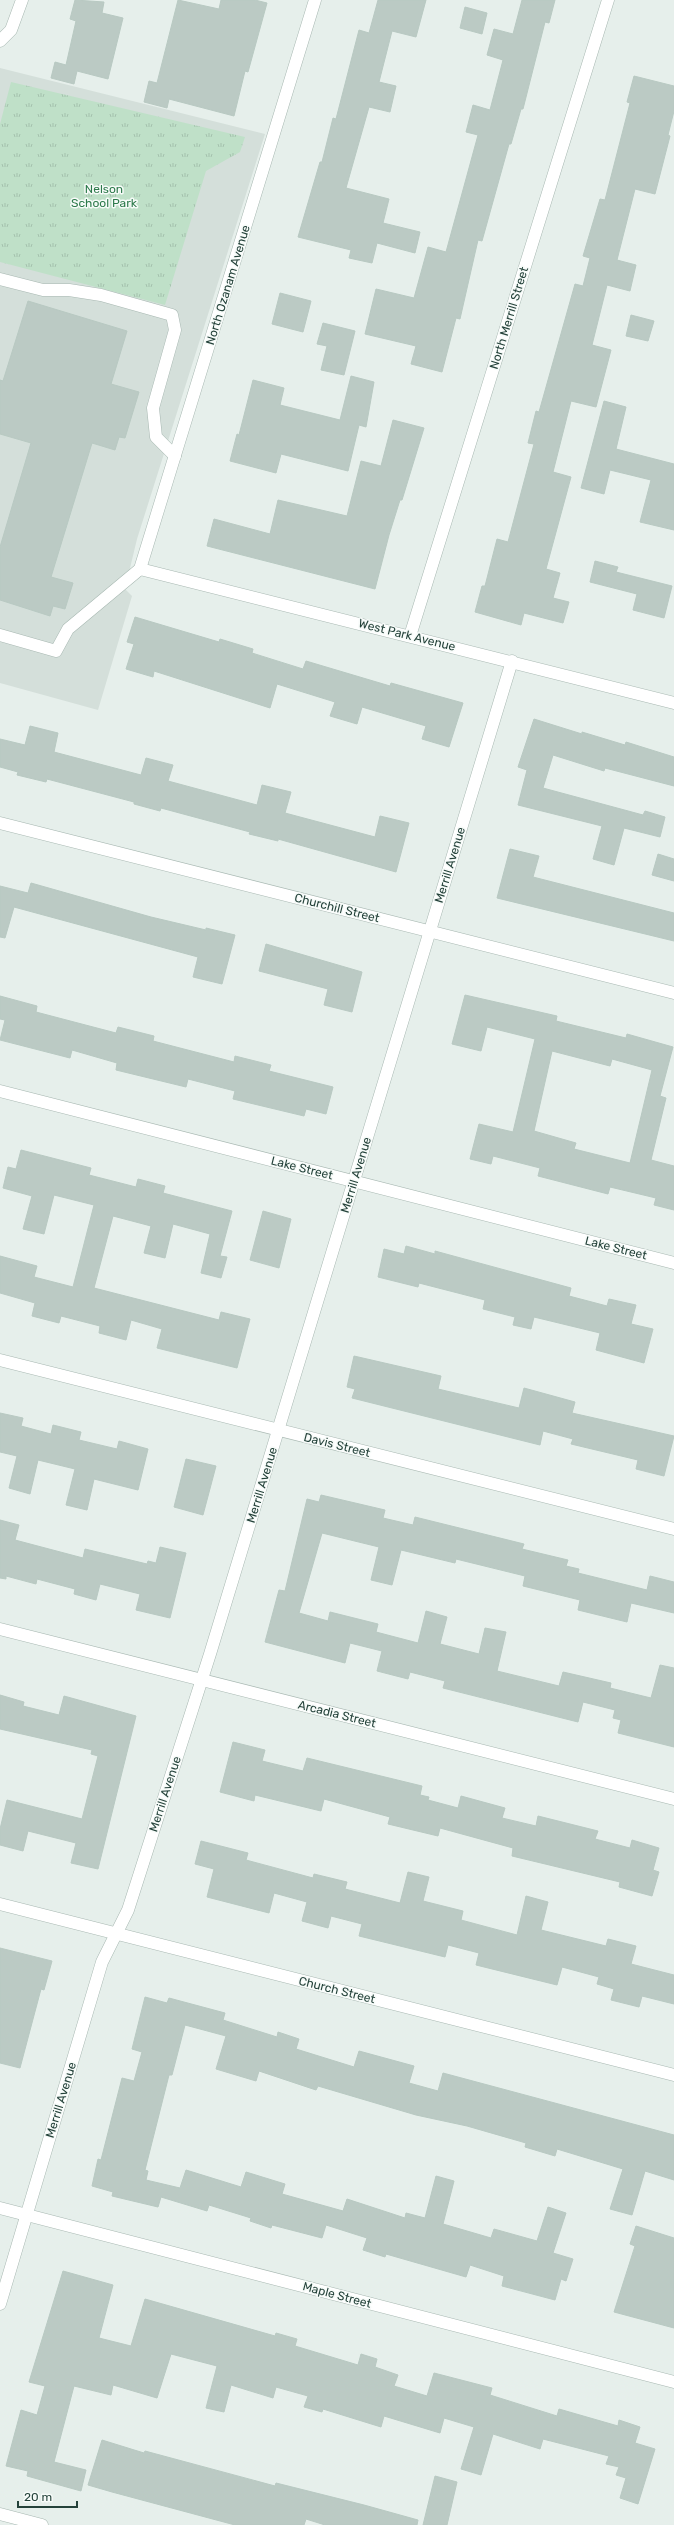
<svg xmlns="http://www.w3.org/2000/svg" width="674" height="2525" font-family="Rubik,sans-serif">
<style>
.built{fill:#d4dfda}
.park{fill:url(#park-tufts)}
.building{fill:#bbcac4;stroke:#b8c9c2;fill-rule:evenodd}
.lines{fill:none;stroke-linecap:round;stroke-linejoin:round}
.minor-casing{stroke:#a8b8b2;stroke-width:13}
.minor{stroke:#fff;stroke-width:12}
.labels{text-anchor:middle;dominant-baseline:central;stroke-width:3;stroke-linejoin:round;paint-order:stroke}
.park-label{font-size:12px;fill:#2d7a4b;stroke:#f7fbf9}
.street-label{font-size:12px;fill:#24423a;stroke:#f7fbf9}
</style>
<defs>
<pattern id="park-tufts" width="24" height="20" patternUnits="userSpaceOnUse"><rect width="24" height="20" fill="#bfe0c8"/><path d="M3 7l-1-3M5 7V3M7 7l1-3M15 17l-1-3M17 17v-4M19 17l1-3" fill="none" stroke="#a4c1ad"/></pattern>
</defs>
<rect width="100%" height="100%" fill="#e6efeb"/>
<!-- built -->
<polygon class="built" points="0,68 265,134 137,539 125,589 132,596 98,710 0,683"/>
<!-- park -->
<polygon class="park" points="11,82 245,137 240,152 206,171 165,305 0,262 0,124"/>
<!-- building -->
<g class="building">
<polygon points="75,0 104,2 102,13 123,18 108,79 77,71 74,84 51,78 55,62 66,65 76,21 70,19"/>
<polygon points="178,0 219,9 221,0 255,0 267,3 248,72 245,71 234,116 169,99 167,108 144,102 149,81 157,83"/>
<polygon points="378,0 426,0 416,37 392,31 379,82 396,86 390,112 369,107 346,188 389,199 383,223 420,232 415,253 377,243 372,263 349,258 351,250 298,237 320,162 322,162 333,118 336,119 359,30 369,33"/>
<polygon points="522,0 555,0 549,23 545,22 523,109 521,109 511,144 509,144 482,241 478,240 460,319 456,318 442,372 411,364 416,346 365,334 376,289 414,298 428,247 446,252 478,135 466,132 473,105 490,110 503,60 487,55 494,29 513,34"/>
<polygon points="465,7 487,13 482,34 460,28"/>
<polygon points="634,76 674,86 674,111 668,135 670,136 655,194 635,189 617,260 636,265 630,291 607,285 592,345 611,350 596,407 571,401 553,472 571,477 546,569 560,573 553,598 569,602 563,623 524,613 521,625 475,612 482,586 485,586 497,539 508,542 534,444 528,443 536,411 539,412 575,284 583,286 590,258 583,256 600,199 605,200 630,103 627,102"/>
<polygon points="280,293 311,301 303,332 272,324"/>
<polygon points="28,301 127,331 111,384 139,392 125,438 119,437 115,450 92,443 51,577 73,583 65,609 53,606 50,616 0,600 0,547 31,443 0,434 0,380 3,381"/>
<polygon points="631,315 654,321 648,341 626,336"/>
<polygon points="323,323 355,331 344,375 321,370 327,346 317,344"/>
<polygon points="351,376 374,382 366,427 359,425 348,471 281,454 276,473 230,461 237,434 239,435 253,380 284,388 280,405 340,420"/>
<polygon points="604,401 626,407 616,449 674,464 674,530 640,522 651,480 610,470 604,494 581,488"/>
<polygon points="393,420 424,428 402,500 400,500 389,535 375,589 207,546 214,519 270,534 278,500 347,516 361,461 381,466"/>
<polygon points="595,561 618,567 616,572 672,586 664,618 633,610 637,594 590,582"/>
<polygon points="135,617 219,642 220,639 253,649 252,653 303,669 306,661 390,686 391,683 463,703 449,747 422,739 426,726 362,707 357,724 330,716 335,702 277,684 270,708 154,671 153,677 126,669 134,644 127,642"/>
<polygon points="534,719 582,734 582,732 625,745 626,742 674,757 674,786 605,768 604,771 553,755 543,788 643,815 645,811 665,817 660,837 624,828 614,865 593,859 602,826 518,805 527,770 518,767"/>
<polygon points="30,726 58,733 54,752 141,775 146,758 173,765 168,781 257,805 262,785 291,792 285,813 375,837 380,816 409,823 396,872 278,839 278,841 249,834 250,832 161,808 160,811 134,804 134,802 47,779 46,782 17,775 18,772 0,767 0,739 25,745"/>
<polygon points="510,849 539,856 533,877 674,913 674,941 497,898"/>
<polygon points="658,854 674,859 674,881 652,875"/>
<polygon points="31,883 151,917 206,930 206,928 235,935 222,984 193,977 198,957 14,907 5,938 0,937 0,886 28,893"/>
<polygon points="266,944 362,972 352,1012 324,1005 328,989 259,971"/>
<path d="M465 995 557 1016 556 1021 626 1038 627 1034 673 1047 660 1096 666 1098 651 1160 674 1166V1210L654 1205 656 1198 610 1187 608 1194 538 1176 540 1168 493 1156 491 1164 470 1159 479 1124 513 1132 535 1039 487 1027 481 1051 452 1044ZM552 1051 610 1066 612 1059 652 1070 630 1163 574 1149 576 1143 534 1131Z"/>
<polygon points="0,996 37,1006 36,1012 116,1033 118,1027 154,1036 153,1041 234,1062 235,1056 271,1065 269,1071 333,1087 326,1114 306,1109 304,1116 233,1099 235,1091 188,1079 186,1087 116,1070 117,1063 72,1050 70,1058 0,1040 5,1020 0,1019"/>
<polygon points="21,1150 91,1168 89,1175 136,1187 138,1179 165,1186 163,1193 232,1211 220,1256 227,1257 221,1278 201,1273 210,1234 173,1224 165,1258 144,1253 151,1226 113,1216 94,1288 219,1320 221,1312 250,1319 237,1368 157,1348 162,1329 131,1320 126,1340 99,1333 100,1326 61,1316 59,1323 32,1316 35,1303 0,1293 0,1256 37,1266 34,1277 73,1287 94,1205 54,1195 44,1234 23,1229 32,1196 3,1188 8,1167 16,1169"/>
<polygon points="263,1211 291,1219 279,1268 250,1260"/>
<polygon points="406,1246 435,1254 435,1251 571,1288 569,1296 607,1306 609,1299 636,1305 631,1324 653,1329 644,1363 596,1350 600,1333 534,1317 531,1329 513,1325 515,1317 483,1309 485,1300 419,1283 418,1287 378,1277 384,1249 404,1254"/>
<polygon points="354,1356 441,1376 438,1389 519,1408 524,1388 575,1402 572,1413 674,1436 664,1476 636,1469 638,1460 571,1444 573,1439 543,1431 540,1445 352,1398 355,1389 347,1387"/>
<polygon points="0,1413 23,1418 21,1426 51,1434 53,1425 81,1432 79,1440 117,1449 119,1441 148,1449 138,1490 94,1479 87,1510 66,1505 75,1469 38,1460 30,1494 9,1488 17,1456 0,1452"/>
<polygon points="186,1459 216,1466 203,1515 174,1507"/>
<polygon points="321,1495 385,1510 383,1518 413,1525 415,1517 524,1544 522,1549 568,1560 566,1566 579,1569 578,1573 647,1590 650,1576 674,1582 674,1613 631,1603 627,1622 578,1610 580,1600 523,1586 525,1576 456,1559 455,1563 401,1550 392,1585 371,1580 379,1547 322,1533 299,1613 328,1621 330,1612 378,1624 376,1632 418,1643 426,1611 447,1617 440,1644 479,1654 485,1628 506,1632 497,1671 559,1686 563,1672 611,1683 610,1688 651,1698 660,1665 674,1668 674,1747 618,1733 621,1720 613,1718 615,1710 583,1702 578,1722 443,1688 445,1681 410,1672 408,1679 377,1671 382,1651 350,1643 345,1663 265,1642 279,1590 285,1591 307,1499 319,1502"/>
<polygon points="0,1520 19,1525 15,1540 83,1558 85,1549 147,1564 148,1561 156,1563 160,1547 186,1553 170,1618 136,1610 140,1594 100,1584 96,1600 74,1594 75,1589 37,1579 36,1584 6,1576 6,1579 0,1578"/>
<polygon points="0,1695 24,1702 23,1706 59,1715 64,1696 136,1716 98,1869 71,1863 76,1843 28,1831 23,1851 0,1845 0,1829 7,1800 82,1819 98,1756 91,1754 92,1750 0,1729"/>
<polygon points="233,1742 265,1750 262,1761 303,1771 307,1758 422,1786 420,1795 429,1797 428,1800 458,1808 461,1796 505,1808 502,1818 536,1826 538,1816 598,1831 595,1839 630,1848 632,1840 659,1848 653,1870 659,1872 652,1896 619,1887 620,1882 512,1856 513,1848 440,1828 438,1836 388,1824 390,1817 324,1799 321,1811 255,1795 254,1801 220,1792"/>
<polygon points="201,1841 248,1853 246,1860 313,1878 314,1874 347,1882 345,1889 400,1903 408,1872 429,1877 423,1901 463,1911 461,1920 517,1935 526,1896 548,1902 541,1930 606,1946 608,1939 636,1946 631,1964 674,1975 674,2004 642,1996 639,2007 611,2000 614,1989 597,1984 599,1977 562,1967 557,1985 476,1965 479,1953 448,1945 445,1957 359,1936 362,1924 331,1916 328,1928 302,1921 307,1902 274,1893 269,1913 207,1897 214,1869 195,1864"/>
<polygon points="0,1948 52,1961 44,1990 41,1989 20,2068 0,2063"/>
<polygon points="145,1997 167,2003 169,1998 225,2013 223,2020 277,2037 278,2032 299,2039 296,2049 354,2067 359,2051 414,2066 409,2083 438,2091 443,2073 674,2135 674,2180 645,2171 632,2215 610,2209 623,2169 557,2149 555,2156 525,2147 526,2143 467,2126 416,2115 318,2086 316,2090 259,2071 256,2081 216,2069 226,2036 185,2025 172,2075 169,2075 145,2170 148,2171 146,2180 180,2188 186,2170 241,2187 246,2172 285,2184 282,2194 343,2211 347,2199 405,2218 406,2213 425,2218 436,2176 454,2181 443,2224 491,2238 494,2229 537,2241 548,2207 566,2213 553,2253 573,2259 566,2281 561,2279 555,2300 502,2286 504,2276 470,2265 466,2277 386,2254 385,2257 363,2250 367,2238 326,2225 322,2238 272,2225 271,2228 250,2221 251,2218 209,2205 207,2211 161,2197 158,2207 112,2196 113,2192 92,2186 98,2159 101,2160 122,2078 134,2081 142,2052 132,2049"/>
<polygon points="636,2226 674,2238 674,2328 614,2312 635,2246 630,2244"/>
<polygon points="63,2271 113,2285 99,2338 131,2346 145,2299 275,2336 276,2333 297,2339 295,2346 358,2365 361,2354 377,2359 375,2367 398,2375 394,2386 427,2396 434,2373 492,2388 490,2395 557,2416 559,2409 618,2426 619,2420 640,2427 635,2443 655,2449 638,2504 620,2498 626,2478 616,2475 619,2467 606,2464 609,2456 543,2439 540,2449 493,2434 481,2475 461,2469 474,2427 444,2418 440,2433 384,2416 381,2427 323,2409 322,2412 304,2407 308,2396 276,2387 273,2398 231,2385 224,2412 206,2408 217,2366 171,2354 157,2398 113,2385 111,2395 74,2386 54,2462 86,2470 81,2491 27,2476 28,2471 6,2466 21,2410 37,2415 45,2386 29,2382"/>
<polygon points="102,2440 144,2453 145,2451 275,2486 276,2483 364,2505 418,2520 417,2525 325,2525 306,2519 304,2525 235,2525 112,2492 88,2485"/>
<polygon points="435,2476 457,2482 447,2525 423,2525"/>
</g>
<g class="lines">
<!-- minor casing -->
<g class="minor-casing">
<g id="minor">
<polyline points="0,41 11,30 22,0"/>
<polyline points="0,279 43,290 69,290 101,295 172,315 175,330 153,408 156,437 175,456"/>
<polyline points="140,569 315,0"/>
<polyline points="140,569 674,703"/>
<polyline points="0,635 56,651 68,629 140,569"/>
<polyline points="410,636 608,0"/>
<polyline points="0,823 674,993"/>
<polyline points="0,1091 674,1263"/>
<polyline points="0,1360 674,1529"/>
<polyline points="0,1629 674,1799"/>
<polyline points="0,1904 674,2075"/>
<polyline points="0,2208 674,2382"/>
<polyline points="0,2304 102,1962 128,1910 210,1654 512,661"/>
<polyline points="0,2514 42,2525"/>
</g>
</g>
<!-- minor -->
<use href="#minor" class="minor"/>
</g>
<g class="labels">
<!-- park labels -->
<g class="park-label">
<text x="104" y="189">Nelson<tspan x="104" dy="14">School Park</tspan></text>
</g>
<!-- street labels -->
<g class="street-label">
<text transform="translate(228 285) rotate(-73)">North Ozanam Avenue</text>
<text transform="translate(509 318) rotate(-73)">North Merrill Street</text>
<text transform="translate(407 635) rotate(14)">West Park Avenue</text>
<text transform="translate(450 865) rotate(-73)">Merrill Avenue</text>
<text transform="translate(337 908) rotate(14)">Churchill Street</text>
<text transform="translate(302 1168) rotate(14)">Lake Street</text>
<text transform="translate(356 1175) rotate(-73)">Merrill Avenue</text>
<text transform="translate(616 1248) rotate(14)">Lake Street</text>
<text transform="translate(337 1445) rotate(14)">Davis Street</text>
<text transform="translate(262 1485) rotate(-73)">Merrill Avenue</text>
<text transform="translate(337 1714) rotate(14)">Arcadia Street</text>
<text transform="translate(165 1794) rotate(-72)">Merrill Avenue</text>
<text transform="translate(337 1990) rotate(14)">Church Street</text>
<text transform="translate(61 2100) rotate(-73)">Merrill Avenue</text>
<text transform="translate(337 2295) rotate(15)">Maple Street</text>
</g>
</g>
<!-- scale -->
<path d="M18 2501v6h59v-6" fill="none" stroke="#24423a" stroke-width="2"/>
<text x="24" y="2501" font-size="12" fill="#24423a" stroke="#f7fbf9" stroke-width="3" paint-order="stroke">20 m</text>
</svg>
